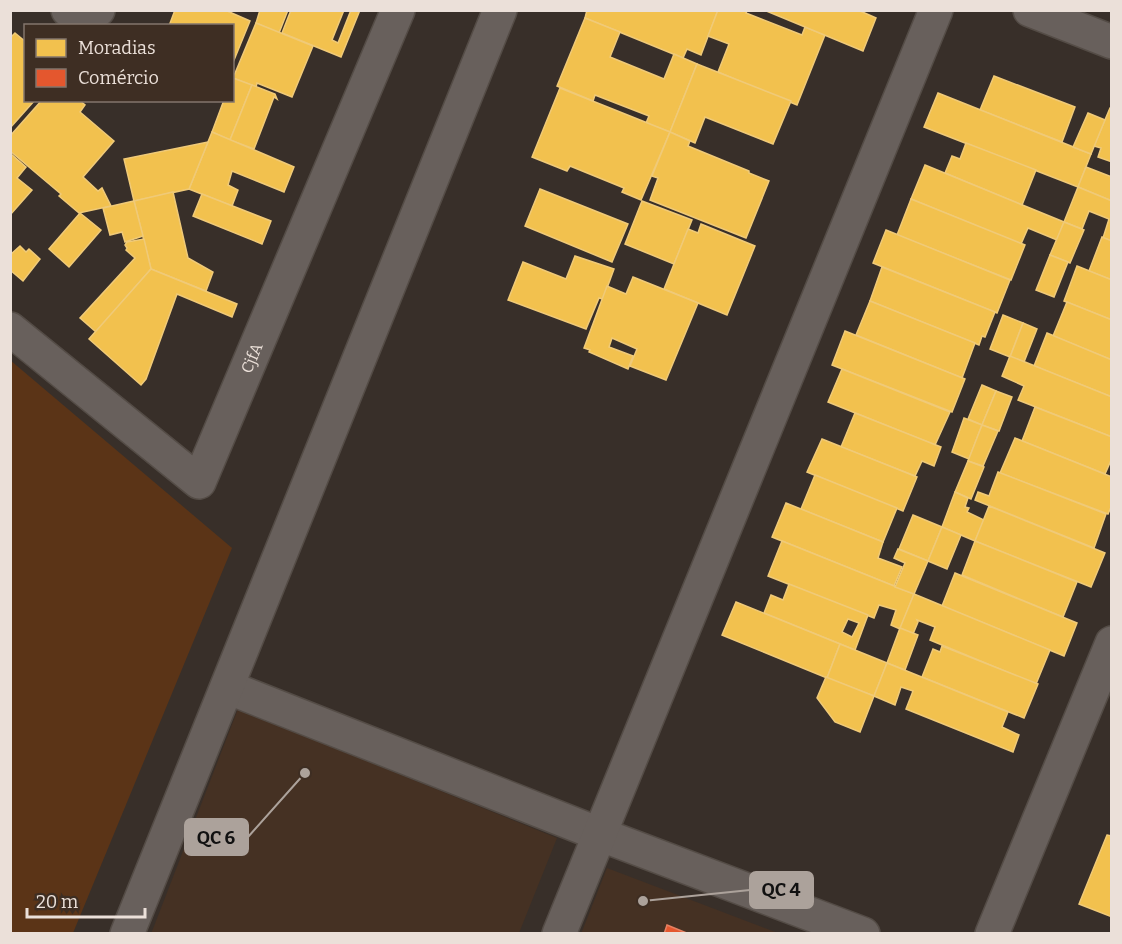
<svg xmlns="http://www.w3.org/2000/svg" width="1122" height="944" font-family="Bitter,serif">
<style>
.built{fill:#453123}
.green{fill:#5b3417}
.homes{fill:#f2c14e;stroke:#f0ca78;stroke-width:1.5;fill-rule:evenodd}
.shops{fill:#e4572e;stroke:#e68061;stroke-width:1.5}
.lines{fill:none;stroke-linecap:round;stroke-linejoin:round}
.street-casing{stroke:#544c46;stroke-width:36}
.secondary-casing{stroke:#544c46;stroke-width:36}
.street{stroke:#68605c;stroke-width:33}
.secondary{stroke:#68605c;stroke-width:33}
.labels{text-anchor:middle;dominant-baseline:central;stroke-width:6;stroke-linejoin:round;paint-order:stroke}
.street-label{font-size:16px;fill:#ebe0d9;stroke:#3e2e23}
.leader{fill:none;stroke:#aca29b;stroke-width:2}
.callout-dot{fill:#aca29b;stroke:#3e2e23;stroke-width:2}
.callout{fill:#aca29b;stroke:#aca29b;stroke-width:2}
.callout-label{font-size:18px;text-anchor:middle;font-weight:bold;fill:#111}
</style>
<rect width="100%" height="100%" fill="#382f29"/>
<!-- built -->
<g class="built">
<polygon points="238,709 557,838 519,933 151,934"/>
<polygon points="607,868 778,933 581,934"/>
</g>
<!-- green -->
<polygon class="green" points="10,360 232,548 73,933 11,933"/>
<!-- homes -->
<g class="homes">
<polygon points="175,10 225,10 250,21 232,65 232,26 169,26"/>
<polygon points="260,10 288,10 279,33 256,23"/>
<polygon points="291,10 344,10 332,40 338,43 351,10 360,10 341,57 282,33"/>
<polygon points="587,10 718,10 701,55 687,49 683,58 585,18"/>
<polygon points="718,10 747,10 746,13 802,35 805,27 825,35 797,105 718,72 729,44 708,36"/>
<polygon points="764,10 858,10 876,18 863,51"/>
<polygon points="585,18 620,32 610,57 664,79 674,54 697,64 670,132 646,123 649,116 595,95 593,101 557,86"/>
<polygon points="256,23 313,46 292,97 257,83 256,87 233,78"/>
<polygon points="15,33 26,42 26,100 35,100 10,128 10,38"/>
<polygon points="697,64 791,101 773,144 705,117 695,143 670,132"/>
<polygon points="994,76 1075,107 1062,142 980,110"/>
<polygon points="233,78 252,85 230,140 212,132 224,100 232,100"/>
<polygon points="252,85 275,94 277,99 274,97 254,149 230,140"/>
<polygon points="560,88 670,132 641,200 622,192 624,188 570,166 567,171 532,157"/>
<polygon points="938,93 1091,154 1078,187 924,127"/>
<polygon points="42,100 79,100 85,105 80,112 114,141 83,177 98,191 102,188 111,206 79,213 59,196 61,194 10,151 10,136"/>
<polygon points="1110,108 1112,108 1112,162 1098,157 1101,148 1094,146"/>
<polygon points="1088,113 1105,120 1091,154 1073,147"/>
<polygon points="212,132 294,167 284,192 232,171 228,185 238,190 232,206 189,189"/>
<polygon points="670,132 690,141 688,146 749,171 749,173 769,181 746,238 650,200 658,178 652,176"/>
<polygon points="208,142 189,189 134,201 124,159"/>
<polygon points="966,143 1036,170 1022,205 945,173 952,156 960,159"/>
<polygon points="10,153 26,167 17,178 32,190 10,215"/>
<polygon points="925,165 1064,222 1057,240 1028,228 1021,244 911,199"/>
<polygon points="1086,167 1112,177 1112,201 1078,187"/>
<polygon points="1078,187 1112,201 1112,241 1103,238 1109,219 1089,211 1082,229 1064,222"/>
<polygon points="540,189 628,224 612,262 525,226"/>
<polygon points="173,192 188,258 213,272 206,291 151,269 134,201"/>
<polygon points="202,194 271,221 262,244 193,216"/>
<polygon points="911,199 1025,245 1011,280 897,235"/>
<polygon points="134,201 143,236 125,242 122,232 110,235 103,208"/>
<polygon points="642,201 692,220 674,264 625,244"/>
<polygon points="80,213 101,230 69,267 49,249"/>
<polygon points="1064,222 1084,230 1070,263 1050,255"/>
<polygon points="701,224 755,246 727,315 664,289 688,229 698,233"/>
<polygon points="886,230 1010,280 997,313 873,263"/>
<polygon points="1102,237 1112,241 1112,280 1089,271"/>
<polygon points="144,239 151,269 96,332 80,318 135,258 126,250 127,248 125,245 127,242"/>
<polygon points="20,246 26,252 29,249 40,259 23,281 10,270 10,255"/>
<polygon points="1050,255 1068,262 1054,297 1036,290"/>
<polygon points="575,256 614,269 603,299 599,298 586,329 508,300 523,262 566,279"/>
<polygon points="1077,266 1112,280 1112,320 1064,301"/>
<polygon points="882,267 995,312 985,337 982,336 979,345 870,301"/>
<polygon points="151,269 237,304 232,317 177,294 146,379 141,385 89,339"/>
<polygon points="633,277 698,303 666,380 630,366 637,349 612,338 609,347 633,356 628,369 589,352 590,350 584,348 607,286 626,294"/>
<polygon points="870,301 975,343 962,378 856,335"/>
<polygon points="1067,302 1112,320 1112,360 1053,336"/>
<polygon points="1003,315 1023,323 1010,357 990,349"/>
<polygon points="1023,323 1037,329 1024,362 1010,357"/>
<polygon points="845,331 965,379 952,412 832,365"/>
<polygon points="1047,333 1112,360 1112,397 1034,366"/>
<polygon points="1010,356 1112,397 1112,437 1018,400 1024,386 1002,376"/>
<polygon points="842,369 950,412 935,445 828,402"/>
<polygon points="982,385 996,391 982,425 968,419"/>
<polygon points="996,391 1012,397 999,431 982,425"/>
<polygon points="1035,407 1112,437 1112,458 1105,474 1022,441"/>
<polygon points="855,413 941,447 934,466 922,461 915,476 841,447"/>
<polygon points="964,418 982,425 969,459 952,452"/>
<polygon points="982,425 998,431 983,466 968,461"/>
<polygon points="1015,438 1112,477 1112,505 1108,514 1000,473"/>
<polygon points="822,439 917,477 903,511 807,472"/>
<polygon points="968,461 984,467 971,499 955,492"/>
<polygon points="998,472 1106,514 1094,548 975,500 978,492 989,496"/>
<polygon points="815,475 897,508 883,542 801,509"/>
<polygon points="955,492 968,498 965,507 969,508 967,512 984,520 975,541 942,527"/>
<polygon points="786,503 883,542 878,558 902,567 894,586 772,537"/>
<polygon points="989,506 1105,553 1091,587 975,541"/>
<polygon points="913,515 942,527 928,561 899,549"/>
<polygon points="942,527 961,535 947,569 928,561"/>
<polygon points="782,541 914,594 900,629 891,625 896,610 879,605 874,618 768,576"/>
<polygon points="975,541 1077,582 1063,617 962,575"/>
<polygon points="898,549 928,561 914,594 895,587 905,563 894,558"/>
<polygon points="955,573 1077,623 1064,656 942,606"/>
<path d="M789 584 868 615 855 650 764 613 771 595 783 600ZM848 619 859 623 852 637 842 632Z"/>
<polygon points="914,594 1050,650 1036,684 930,640 935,627 917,620 918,622 913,634 900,628"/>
<polygon points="736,602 840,644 827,678 722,635"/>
<polygon points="900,628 918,635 905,670 887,663"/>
<polygon points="840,644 887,663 874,696 827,678"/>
<polygon points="942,646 1038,684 1024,718 922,677 933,649 940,652"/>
<polygon points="887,663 1008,712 1002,727 1019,735 1013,752 906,709 913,691 901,687 895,705 874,696"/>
<polygon points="826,677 874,696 860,732 835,722 817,698"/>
<polygon points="1107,835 1112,836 1112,917 1079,904"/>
</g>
<!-- shops -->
<polygon class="shops" points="667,925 689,934 664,934"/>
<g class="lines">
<!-- street casing -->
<g class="street-casing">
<g id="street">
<path d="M68 10C77 18 88 15 98 10"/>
<polyline points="1030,10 1112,42"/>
<path id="s1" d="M10 329 199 482 398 10"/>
<polyline points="227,687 599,834 863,934"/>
<polyline points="992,934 1112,643"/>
</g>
</g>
<!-- secondary casing -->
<g class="secondary-casing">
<g id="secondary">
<polyline points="127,934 500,10"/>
<polyline points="559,934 936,10"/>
</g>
</g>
<!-- street -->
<use href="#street" class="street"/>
<!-- secondary -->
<use href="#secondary" class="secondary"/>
</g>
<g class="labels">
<!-- street labels -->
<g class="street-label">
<text stroke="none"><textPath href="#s1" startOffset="378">CjfA</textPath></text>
</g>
</g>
<!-- callouts -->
<path class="leader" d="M305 773L248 837M643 901L750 890"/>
<g class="callout-dot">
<circle cx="305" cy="773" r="6"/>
<circle cx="643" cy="901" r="6"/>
</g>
<g class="callout">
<rect x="185" y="819" width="63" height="36" rx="6"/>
<rect x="750" y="872" width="63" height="36" rx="6"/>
</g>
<g class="callout-label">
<text x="216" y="844">QC 6</text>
<text x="781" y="896">QC 4</text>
</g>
<!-- border -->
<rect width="1122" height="944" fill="none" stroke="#ebe0d9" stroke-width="24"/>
<!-- legend -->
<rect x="24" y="24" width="210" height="78" fill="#3e2e23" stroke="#83756c" stroke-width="1.5"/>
<rect x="36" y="39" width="30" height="18" fill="#f2c14e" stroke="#83756c" stroke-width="1.5"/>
<text x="78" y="54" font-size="18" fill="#ebe0d9">Moradias</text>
<rect x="36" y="69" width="30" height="18" fill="#e4572e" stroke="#83756c" stroke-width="1.5"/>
<text x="78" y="84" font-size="18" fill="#ebe0d9">Comércio</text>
<!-- scale -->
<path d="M27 908v9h118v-9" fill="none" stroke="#ebe0d9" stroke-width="3"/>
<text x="36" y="908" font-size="18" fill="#ebe0d9" stroke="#3e2e23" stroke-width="4.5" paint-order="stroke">20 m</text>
</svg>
